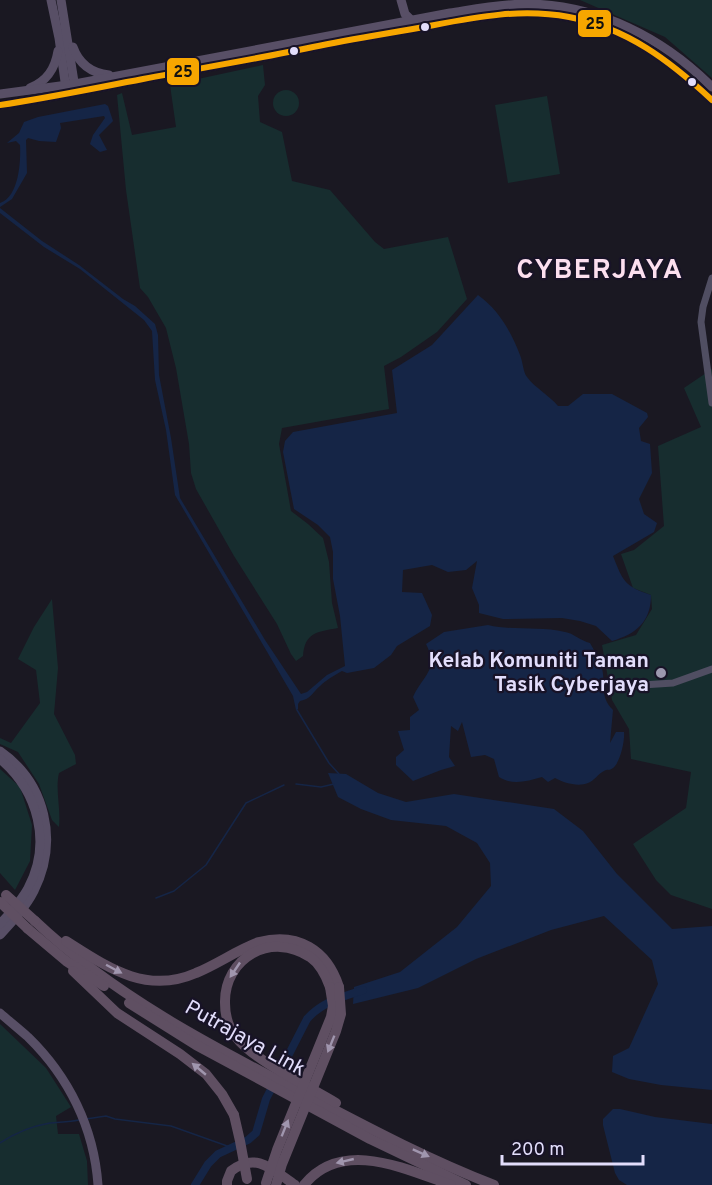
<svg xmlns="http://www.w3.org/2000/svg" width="712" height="1185" font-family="Overpass,sans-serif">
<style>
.green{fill:#172d2f}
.water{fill:#152546}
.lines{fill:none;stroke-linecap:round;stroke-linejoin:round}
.stream{stroke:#152546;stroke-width:1.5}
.river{stroke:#152546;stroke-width:8}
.minor{stroke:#504e62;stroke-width:7}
.major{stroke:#584f66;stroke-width:9}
.highway{stroke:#5f4f62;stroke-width:10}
.highway-bridge{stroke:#5f4f62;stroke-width:10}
.bus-1-casing{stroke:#181327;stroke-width:10}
.bus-1{stroke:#f7a600;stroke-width:6}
.oneway{fill:#a096ae}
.bus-dot{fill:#e2ddfb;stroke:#181327;stroke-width:2}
.poi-dot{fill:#9c98af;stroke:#181327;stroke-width:2}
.labels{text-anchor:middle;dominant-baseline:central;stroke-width:4.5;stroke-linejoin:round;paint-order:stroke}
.poi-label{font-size:21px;font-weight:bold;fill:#e2ddfb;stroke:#181327;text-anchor:end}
.street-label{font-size:21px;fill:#e2ddfb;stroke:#181327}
.district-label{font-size:27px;font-weight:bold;letter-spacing:1.5px;fill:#fcdfef;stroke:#181327}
.line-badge{stroke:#181327;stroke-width:2}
.pale-badge-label{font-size:16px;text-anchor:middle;font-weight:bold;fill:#111}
</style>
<rect width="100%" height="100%" fill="#1a1822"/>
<!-- green -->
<g class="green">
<polygon points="580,0 712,0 712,78 665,37"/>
<path d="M263 65 265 85 258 96 260 122 282 132 292 181 330 190 375 242 384 249 448 237 467 299 437 332 401 357 384 366 389 409 282 428 279 444 291 511 308 524 323 538 329 562 332 603 338 628C317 632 305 632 303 656L296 661 291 654 277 624 234 556 196 489 191 473 189 444 176 368 166 328 148 297 140 288 126 190 117 95 122 93 132 135 176 127 170 85Z"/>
<circle cx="286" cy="103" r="13"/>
<polygon points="547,96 560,174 508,183 495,105"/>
<polygon points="712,369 712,909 671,895 656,880 633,844 686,808 691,772 631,759 629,729 612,700 602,645 636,635 652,609 651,595 633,588 621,554 634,550 664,526 658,446 701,427 684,388"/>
<path d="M52 599 58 668 54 714 75 755 76 764 59 773C55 790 61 808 59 827L52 820 39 784 18 752 0 744V738L11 743 40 703 36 670 18 659 34 627Z"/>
<polygon points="0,769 20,787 32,825 30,861 15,890 0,873"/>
<polygon points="0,1024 46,1068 71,1107 56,1116 58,1134 79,1134 87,1161 88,1185 0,1185"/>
</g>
<!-- water -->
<g class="water">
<path d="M105 104 108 106 113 121 99 135 107 150 100 152 90 144 93 135 105 118 104 116 60 123 61 128 56 142 39 141 28 138 26 140 27 173 12 199 0 207V203C19 197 21 161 20 145L16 141 7 143 19 133 24 122 38 117Z"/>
<path d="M0 208 42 241 79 265 123 299 135 306 155 324 158 335 159 375 171 438 180 498 265 640 301 694 307 692 327 675 345 666 340 616 333 579V552L330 537 318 525 294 509 283 452 285 441 293 432 397 413 392 370 432 345 478 295C499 310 511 332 520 355 523 362 523 372 527 377 535 388 549 395 558 406H568L583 394H612L647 413 648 417 639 428 641 441 650 444 652 473 639 499 644 514 657 523 654 532 613 556C623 581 624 586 651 595 651 622 636 634 612 641L596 626 580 621 562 618 503 619 479 613V605L472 588 477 561 466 570 448 572 432 565 403 570 402 592 422 593 432 615 430 626 397 646 391 655 374 668 347 673 342 671C335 675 326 680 320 686 313 692 311 699 300 701L298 704V709L296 710 293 696 175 495 166 430 155 380 152 331 144 320 80 269 44 247 0 213Z"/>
<path d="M488 625C513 631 539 626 565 632 573 633 581 641 590 643 594 650 599 658 601 665 607 682 598 695 613 710L610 743 616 732H624C625 741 620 763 613 768 607 772 610 768 604 771 598 774 594 781 588 783 578 787 564 783 555 778L548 782 542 777C527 781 513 786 499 777L494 759 485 755 471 757 462 722 458 731 451 726 449 757 455 766 441 770 413 781 396 765V757L404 750 398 731 410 730V717L419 710 413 697C424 674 439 670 426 644L444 632Z"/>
<polygon points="328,773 346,774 378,793 406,802 454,794 554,809 583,831 617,874 672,929 712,926 712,1090 661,1085 629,1079 612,1072 613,1056 629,1048 658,984 652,960 604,916 551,930 476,959 418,988 353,1004 354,987 400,972 457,927 491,886 490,863 477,843 446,826 391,820 361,809 338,797"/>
<polygon points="613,1109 620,1109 655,1117 712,1124 712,1185 627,1185 619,1180 615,1173 603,1125 603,1119"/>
</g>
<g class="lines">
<!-- stream -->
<g class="stream">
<polyline points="297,710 329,763 339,774"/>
<polyline points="296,784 321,787 334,784"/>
<polyline points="156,898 174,891 206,865 246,803 284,785"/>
<polyline points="86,1119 106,1116 115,1119 171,1126 230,1147"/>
<path d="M0 1143C15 1133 32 1126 50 1123 59 1122 69 1122 79 1120"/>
</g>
<!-- river -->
<path class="river" d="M195 1185 208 1164 218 1154 248 1140 256 1133 266 1099 307 1019C322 1002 342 997 363 990"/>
<!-- minor -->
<g class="minor">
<polyline points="712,278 703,307 701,322 712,403"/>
<polyline points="627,686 673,683 712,669"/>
</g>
<!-- major -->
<g class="major">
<polyline points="51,0 59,38 66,89"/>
<polyline points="61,0 75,88"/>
<polyline points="401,0 405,14 411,20"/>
<path d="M73 47C79 64 91 73 109 75"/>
<path d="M30 88C47 81 55 69 58 51"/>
<path d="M0 94 75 84 450 13C476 9 502 4 528 4 599 5 663 38 712 87"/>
<path d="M0 105C48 98 95 88 143 79 200 68 257 59 313 47 352 39 391 33 429 26 476 17 521 8 569 17 627 28 670 61 712 100"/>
<path d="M0 751C46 783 59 841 34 891 26 907 12 922 0 935"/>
<path d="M0 759C38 791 52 843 28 888 21 901 10 913 0 924"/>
<path d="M0 1013C9 1021 19 1029 28 1037 69 1077 94 1128 98 1185"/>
</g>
<!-- highway -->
<g class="highway">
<path d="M35 921C113 995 211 1046 306 1095 367 1127 429 1160 494 1185"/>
<polyline points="28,929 66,961 104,986"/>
<path d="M66 941C107 967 146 995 196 973 218 964 237 950 259 942 298 932 327 950 339 987"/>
<polyline points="73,971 117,1013 180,1054 206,1074 222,1094 234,1115"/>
<path d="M330 987C326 976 320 964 310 957 271 931 224 958 225 1003 225 1015 228 1027 236 1037 253 1060 310 1087 336 1103"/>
<polyline points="129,1003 196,1045 370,1139 466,1185"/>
<path d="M227 1185V1181L231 1171C256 1151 273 1170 295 1185"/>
<path d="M304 1185C342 1138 405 1169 451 1185"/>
</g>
<!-- highway-bridge -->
<g class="highway-bridge">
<polyline points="6,895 35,921"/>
<polyline points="0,902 28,929"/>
<polyline points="234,1115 240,1141 247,1179"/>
<polyline points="266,1183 277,1150 331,1017 333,1006 330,987"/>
<polyline points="276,1185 282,1164 336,1031 341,1014 339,987"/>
</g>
<!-- bus-1 casing -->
<g class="bus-1-casing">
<path id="bus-1" d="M0 105C48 98 95 88 143 79 200 68 257 59 313 47 352 39 391 33 429 26 476 17 521 8 569 17 627 28 670 61 712 100"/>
</g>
<!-- bus-1 -->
<use href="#bus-1" class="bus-1"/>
</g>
<!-- one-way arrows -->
<defs><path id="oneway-solid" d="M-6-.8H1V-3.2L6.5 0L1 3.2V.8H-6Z" transform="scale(1.5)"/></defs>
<g class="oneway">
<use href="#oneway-solid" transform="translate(114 969) rotate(28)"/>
<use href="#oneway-solid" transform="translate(235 970) rotate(124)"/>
<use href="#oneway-solid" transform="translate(331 1044) rotate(112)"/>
<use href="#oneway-solid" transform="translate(199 1069) rotate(-140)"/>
<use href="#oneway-solid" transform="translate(285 1128) rotate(-68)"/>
<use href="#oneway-solid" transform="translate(421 1153) rotate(24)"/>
<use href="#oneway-solid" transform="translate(345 1161) rotate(167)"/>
</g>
<!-- markers -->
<g class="bus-dot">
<circle cx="425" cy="27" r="5"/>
<circle cx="294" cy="51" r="5"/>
<circle cx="692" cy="82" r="5"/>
</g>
<circle class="poi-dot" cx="661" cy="673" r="6"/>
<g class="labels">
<!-- poi labels -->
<g class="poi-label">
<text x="649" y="661">Kelab Komuniti Taman<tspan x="649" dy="24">Tasik Cyberjaya</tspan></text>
</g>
<!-- street labels -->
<g class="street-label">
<text transform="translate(245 1039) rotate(29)">Putrajaya Link</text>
</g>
<!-- district labels -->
<g class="district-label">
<text x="600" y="271">CYBERJAYA</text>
</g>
</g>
<g class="line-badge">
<rect x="577" y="9" width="35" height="29" rx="6" fill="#f7a600"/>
<rect x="166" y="57" width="34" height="29" rx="6" fill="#f7a600"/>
</g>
<g class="pale-badge-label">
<text x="595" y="29">25</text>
<text x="183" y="77">25</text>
</g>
<!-- scale -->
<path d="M502 1155v9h141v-9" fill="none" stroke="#e2ddfb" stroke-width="3"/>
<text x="511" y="1155" font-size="18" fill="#e2ddfb" stroke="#181327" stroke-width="4.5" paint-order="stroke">200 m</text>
</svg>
